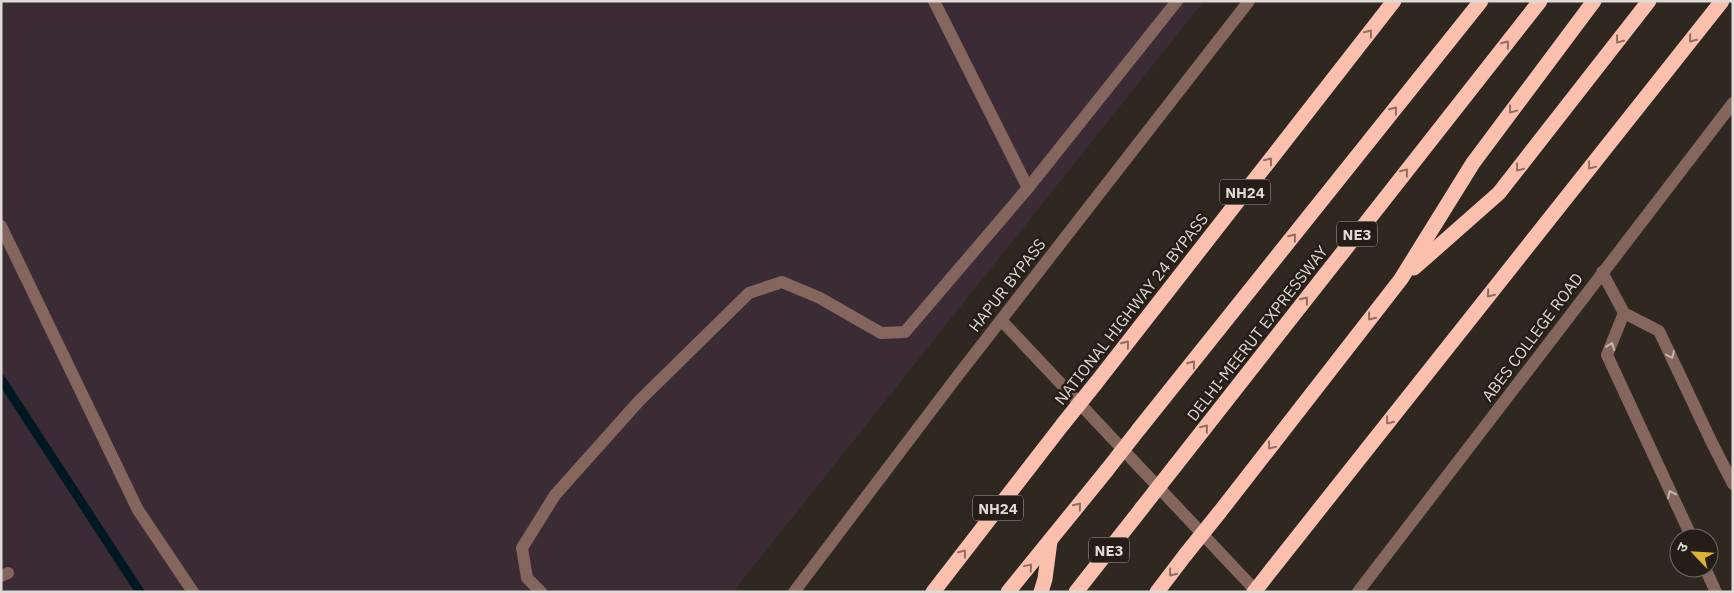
<svg xmlns="http://www.w3.org/2000/svg" width="1734" height="593" font-family="'IBM Plex Sans','Noto Sans Devanagari',sans-serif">
<style>
.industrial{fill:#3b2b35}
.lines{fill:none;stroke-linecap:round;stroke-linejoin:round}
.stream{stroke:#001821;stroke-width:9}
.minor{stroke:#85665d;stroke-width:12}
.highway{stroke:#fbbfad;stroke-width:15}
.highway-bridge{stroke:#fbbfad;stroke-width:15}
.oneway{stroke:#906e62}
.oneway2{stroke:#c4b7b2}
.labels{text-anchor:middle;dominant-baseline:central;stroke-width:5;stroke-linejoin:round;paint-order:stroke}
.shield{fill:#251e18;stroke:#a7a29d;stroke-width:1}
.shield-label{font-size:15px;font-weight:bold;fill:#dfdad6}
.street-label{font-size:16px;fill:#dfdad6;stroke:#251e18}
</style>
<rect width="100%" height="100%" fill="#2e2821"/>
<!-- industrial -->
<polygon class="industrial" points="1,1 1204,1 733,592 1,592"/>
<g class="lines">
<!-- stream -->
<polyline class="stream" points="1,379 140,592"/>
<!-- minor -->
<g class="minor">
<polyline points="934,1 1028,188"/>
<polyline points="1,226 138,510 193,592"/>
<polyline points="1602,272 1624,313 1659,331 1712,443 1733,484"/>
<polyline points="1624,313 1607,355 1692,538"/>
<polyline points="1001,320 1257,592"/>
<polyline points="1705,568 1716,592"/>
<polyline points="1,576 8,573"/>
<polyline points="541,592 527,578 522,548 555,495 639,401 749,293 782,282 820,298 881,333 905,332 1028,188 1177,1"/>
<polyline points="794,592 959,374 1249,1"/>
<polyline points="1358,592 1733,103"/>
</g>
<!-- highway -->
<g class="highway">
<polyline points="1414,268 1499,193 1649,1"/>
<polyline points="1096,383 1394,1"/>
<polyline points="1139,429 1481,1"/>
<polyline points="1175,466 1540,1"/>
<polyline points="1219,513 1401,279 1473,163 1594,1"/>
<polyline points="1272,569 1722,1"/>
<polyline points="933,592 1063,424"/>
<polyline points="1008,592 1107,470"/>
<polyline points="1041,592 1045,579 1050,541"/>
<polyline points="1076,592 1142,508"/>
<polyline points="1157,592 1186,554"/>
</g>
<!-- highway-bridge -->
<g class="highway-bridge">
<polyline points="1063,424 1096,383"/>
<polyline points="1107,470 1139,429"/>
<polyline points="1142,508 1175,466"/>
<polyline points="1186,554 1219,513"/>
<polyline points="1254,592 1272,569"/>
</g>
</g>
<!-- one-way arrows -->
<defs><path id="oneway-chevron" d="M-2-3.5L2.5 0L-2 3.5" fill="none" stroke-width="1.6" stroke-linecap="round" stroke-linejoin="round" transform="scale(1.25)"/></defs>
<g class="oneway">
<use href="#oneway-chevron" transform="translate(1369 33) rotate(-52)"/>
<use href="#oneway-chevron" transform="translate(1692 39) rotate(129)"/>
<use href="#oneway-chevron" transform="translate(1619 40) rotate(128)"/>
<use href="#oneway-chevron" transform="translate(1506 44) rotate(-52)"/>
<use href="#oneway-chevron" transform="translate(1394 110) rotate(-51)"/>
<use href="#oneway-chevron" transform="translate(1512 110) rotate(127)"/>
<use href="#oneway-chevron" transform="translate(1269 161) rotate(-52)"/>
<use href="#oneway-chevron" transform="translate(1591 166) rotate(129)"/>
<use href="#oneway-chevron" transform="translate(1519 168) rotate(128)"/>
<use href="#oneway-chevron" transform="translate(1405 172) rotate(-52)"/>
<use href="#oneway-chevron" transform="translate(1293 237) rotate(-51)"/>
<use href="#oneway-chevron" transform="translate(1490 294) rotate(129)"/>
<use href="#oneway-chevron" transform="translate(1305 300) rotate(-52)"/>
<use href="#oneway-chevron" transform="translate(1371 317) rotate(128)"/>
<use href="#oneway-chevron" transform="translate(1126 344) rotate(-52)"/>
<use href="#oneway-chevron" transform="translate(1192 364) rotate(-51)"/>
<use href="#oneway-chevron" transform="translate(1389 421) rotate(128)"/>
<use href="#oneway-chevron" transform="translate(1205 428) rotate(-52)"/>
<use href="#oneway-chevron" transform="translate(1271 446) rotate(128)"/>
<use href="#oneway-chevron" transform="translate(1078 506) rotate(-51)"/>
<use href="#oneway-chevron" transform="translate(963 553) rotate(-52)"/>
<use href="#oneway-chevron" transform="translate(1029 567) rotate(-50)"/>
<use href="#oneway-chevron" transform="translate(1172 573) rotate(128)"/>
</g>
<g class="oneway2">
<use href="#oneway-chevron" transform="translate(1611 346) rotate(-68)"/>
<use href="#oneway-chevron" transform="translate(1671 355) rotate(65)"/>
<use href="#oneway-chevron" transform="translate(1671 494) rotate(-115)"/>
</g>
<g class="labels">
<!-- shield labels -->
<g class="shield">
<rect x="1220" y="179.5" width="50" height="25" rx="4"/>
<rect x="1337" y="221.5" width="40" height="25" rx="4"/>
<rect x="973" y="495.5" width="50" height="25" rx="4"/>
<rect x="1089" y="537.5" width="40" height="25" rx="4"/>
</g>
<g class="shield-label">
<text x="1245" y="192">NH24</text>
<text x="1357" y="234">NE3</text>
<text x="998" y="508">NH24</text>
<text x="1109" y="550">NE3</text>
</g>
<!-- street labels -->
<g class="street-label">
<text transform="translate(1007 285) rotate(-52)">HAPUR BYPASS</text>
<text transform="translate(1131 309) rotate(-52)">NATIONAL HIGHWAY 24 BYPASS</text>
<text transform="translate(1257 333) rotate(-52)">DELHI-MEERUT EXPRESSWAY</text>
<text transform="translate(1532 337) rotate(-53)">ABES COLLEGE ROAD</text>
</g>
</g>
<!-- border -->
<rect width="1734" height="593" fill="none" stroke="#dfdad6" stroke-width="5"/>
<!-- north arrow -->
<g transform="translate(1694 553) rotate(295)"><circle r="24" fill="#251e18" stroke="#6f6964"/>
<path d="M0-4L9 19L0 12L-9 19Z" fill="#ddb133"/>
<text y="-8" font-size="14" font-weight="bold" text-anchor="middle" fill="#dfdad6">उ</text>
</g>
</svg>
